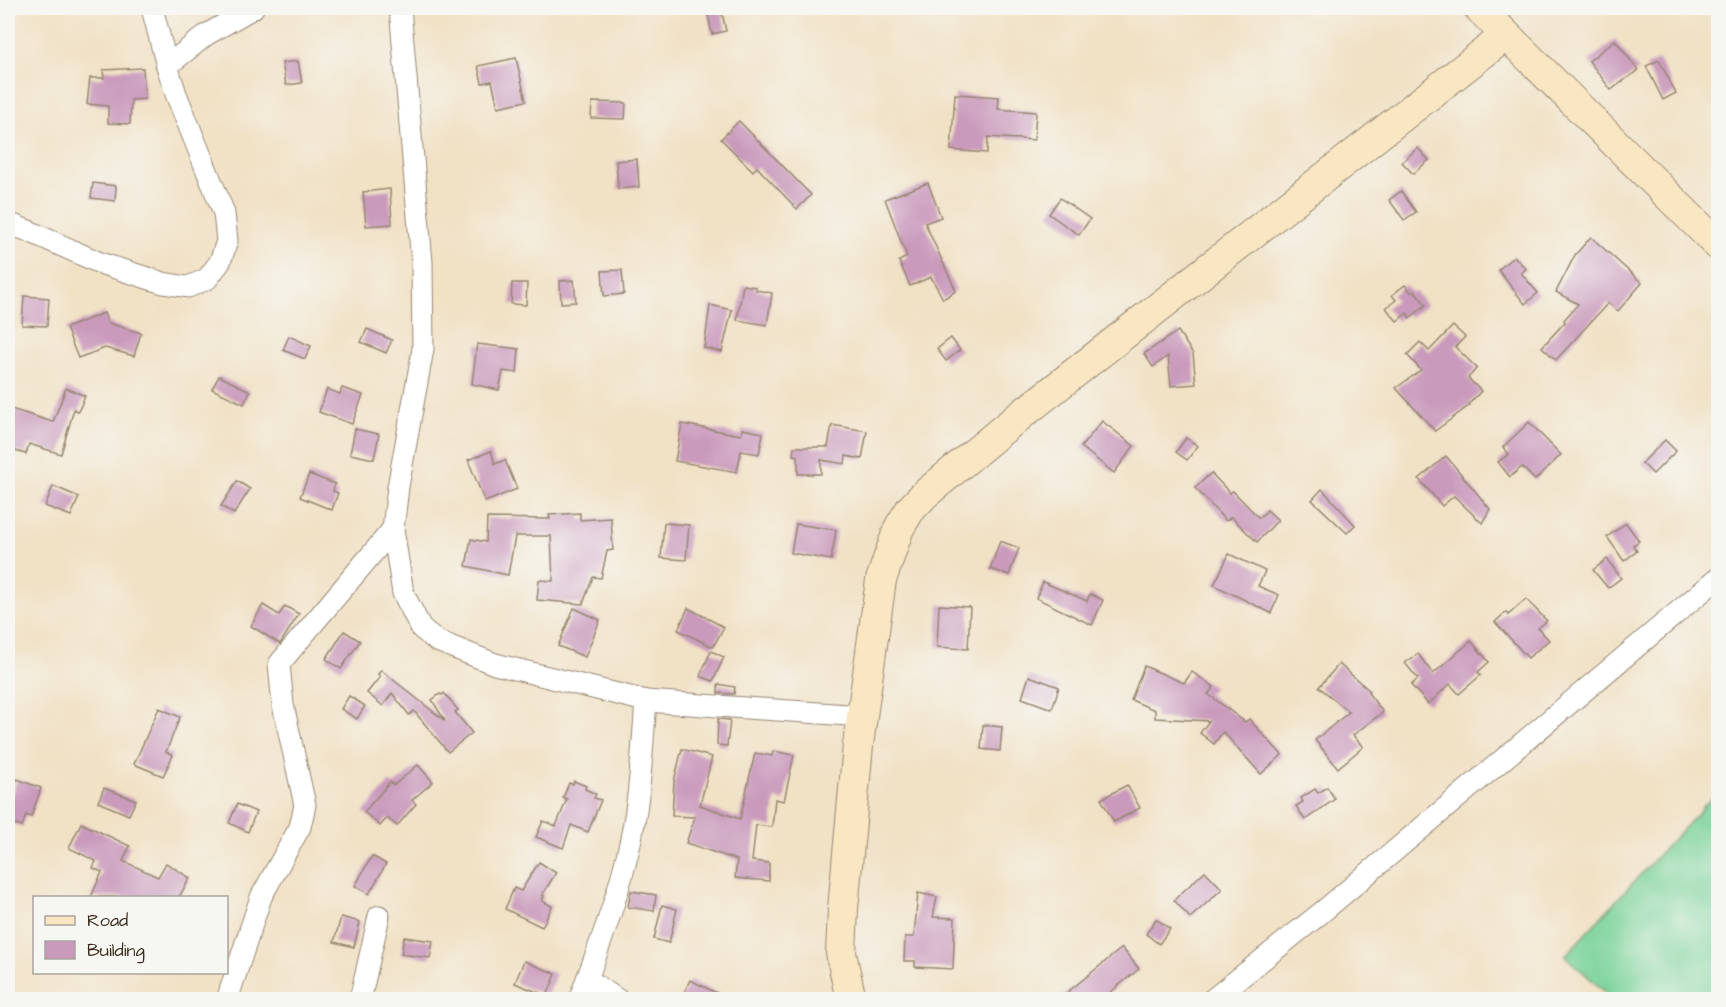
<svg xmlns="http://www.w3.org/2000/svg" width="1726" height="1007" font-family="'Architects Daughter',sans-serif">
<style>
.grass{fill:#77d197;stroke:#597e5a;stroke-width:1.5}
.building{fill:#c99abc}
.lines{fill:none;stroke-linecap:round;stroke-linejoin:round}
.street-casing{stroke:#968672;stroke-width:23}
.secondary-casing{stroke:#968672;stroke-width:32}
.street{stroke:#fff;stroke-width:21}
.secondary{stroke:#f9e7c3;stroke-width:30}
</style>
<rect width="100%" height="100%" fill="#f6f6f2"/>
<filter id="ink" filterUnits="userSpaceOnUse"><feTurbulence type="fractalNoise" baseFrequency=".0167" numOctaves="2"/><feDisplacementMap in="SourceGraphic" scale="12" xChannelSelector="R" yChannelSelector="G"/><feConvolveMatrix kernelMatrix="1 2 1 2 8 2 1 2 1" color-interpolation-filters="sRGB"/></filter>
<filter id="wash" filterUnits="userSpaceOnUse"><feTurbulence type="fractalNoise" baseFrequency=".008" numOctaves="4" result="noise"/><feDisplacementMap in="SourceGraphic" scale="24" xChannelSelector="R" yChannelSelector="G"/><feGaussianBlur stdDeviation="1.35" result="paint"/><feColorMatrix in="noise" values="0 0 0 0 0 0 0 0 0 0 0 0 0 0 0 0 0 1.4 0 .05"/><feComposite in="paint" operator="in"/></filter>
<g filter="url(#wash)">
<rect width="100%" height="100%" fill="#f1e1c5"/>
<!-- grass -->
<polygon class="grass" points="1718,791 1718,999 1613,999 1565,956"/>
<g id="blocks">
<!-- building -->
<g class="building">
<polygon points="721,8 726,31 712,34 707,10"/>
<polygon points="1615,40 1638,70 1611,90 1589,61"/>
<polygon points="516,58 526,101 498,107 492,81 482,83 478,66"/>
<polygon points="1659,60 1676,93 1663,100 1646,66"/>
<polygon points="298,61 302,83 286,85 282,63"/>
<polygon points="143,68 145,99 131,100 130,124 108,123 108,106 87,104 90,78 104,78 103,70"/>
<polygon points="955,94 999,97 998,109 1036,112 1034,140 988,137 987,153 951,150"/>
<polygon points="592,102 626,103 625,119 591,118"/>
<polygon points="739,121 811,195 797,209 757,167 753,171 721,139"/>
<polygon points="1418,148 1429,160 1413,174 1402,162"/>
<polygon points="637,159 639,187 618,189 616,161"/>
<polygon points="93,183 116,186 115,201 91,198"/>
<polygon points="928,183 941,217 925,223 956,291 943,299 931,277 910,286 899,261 907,257 885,199"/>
<polygon points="390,189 392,224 366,226 363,192"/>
<polygon points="1401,191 1416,212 1404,220 1389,200"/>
<polygon points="1060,198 1090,219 1079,235 1049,214"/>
<polygon points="1591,237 1642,283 1618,311 1608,303 1556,360 1542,347 1565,322 1564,320 1578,304 1556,292 1575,255"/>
<polygon points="1514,256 1526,269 1521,273 1538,293 1525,304 1498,270"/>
<polygon points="622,270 624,294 604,296 602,271"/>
<polygon points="574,280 576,302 561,303 560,281"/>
<polygon points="512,283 527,283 526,305 511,304"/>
<polygon points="743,285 756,287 756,290 772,293 767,325 737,320"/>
<polygon points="1405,285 1412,293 1415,291 1426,305 1410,318 1407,313 1397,321 1386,308 1396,300 1392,295"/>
<polygon points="24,296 49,298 47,326 22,325"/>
<polygon points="710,305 732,310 722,352 704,348"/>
<polygon points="104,313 108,323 141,333 134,356 105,348 78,358 66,328"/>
<polygon points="1453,326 1465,337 1455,347 1477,368 1468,378 1481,391 1469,404 1470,405 1435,431 1396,388 1421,370 1407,355 1420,342 1429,351"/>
<polygon points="367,329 392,340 386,353 361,342"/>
<polygon points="1178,331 1193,354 1196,384 1171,386 1168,356 1153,367 1144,354"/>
<polygon points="289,336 311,346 305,359 283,350"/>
<polygon points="951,338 960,350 946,361 937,349"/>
<polygon points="477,344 519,349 517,373 503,371 499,390 472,384"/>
<polygon points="219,376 250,391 244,404 212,389"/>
<polygon points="66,388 85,396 78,412 74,409 61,454 29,444 26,454 8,449 8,408 53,422"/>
<polygon points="342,388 363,395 352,424 319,412 327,389 340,394"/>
<polygon points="1102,421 1134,446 1114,473 1081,447"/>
<polygon points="1529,422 1561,455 1535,480 1522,467 1510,477 1498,462 1509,454 1503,447"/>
<polygon points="682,424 741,435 742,429 763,433 759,454 741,451 737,472 675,461"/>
<polygon points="832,425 867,431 862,459 846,456 845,464 821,460 821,474 798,474 798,456 793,455 794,447 828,447"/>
<polygon points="355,429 379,434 374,459 350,454"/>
<polygon points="1186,438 1198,446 1187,460 1176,452"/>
<polygon points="1665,440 1676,451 1653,474 1642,463"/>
<polygon points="491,451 495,464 505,460 517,489 485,502 468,460"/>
<polygon points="1446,456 1490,509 1482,523 1454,496 1442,506 1419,479"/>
<polygon points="1211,473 1230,493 1233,491 1259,518 1267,510 1278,520 1257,542 1231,517 1226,521 1195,488"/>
<polygon points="309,474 335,484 333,491 338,493 332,510 300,497"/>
<polygon points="237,481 250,489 234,514 221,506"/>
<polygon points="53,486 79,497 71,516 45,506"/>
<polygon points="1322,489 1355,525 1347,533 1312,500"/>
<polygon points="580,513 580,520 611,518 613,550 607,551 601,578 593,577 583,604 537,600 539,580 553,581 551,536 515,536 508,575 466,566 471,539 486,542 487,518 550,519 549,515"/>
<polygon points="664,523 689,525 686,560 661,558"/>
<polygon points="1626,523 1639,541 1633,545 1637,551 1624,561 1607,537"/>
<polygon points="796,524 836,530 831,560 791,553"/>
<polygon points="1000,541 1019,548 1009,575 990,569"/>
<polygon points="1229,554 1265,571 1258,586 1279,595 1271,613 1214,585"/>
<polygon points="1607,559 1621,578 1608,588 1593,570"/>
<polygon points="1043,582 1087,601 1090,594 1103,600 1092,625 1036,598"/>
<polygon points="1526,599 1547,621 1538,628 1549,640 1528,658 1495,622 1506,612 1508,615"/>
<polygon points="263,605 279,615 285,606 299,614 280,644 251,626"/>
<polygon points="939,605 970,607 968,649 937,647"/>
<polygon points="574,608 600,620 585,657 558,646"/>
<polygon points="688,608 724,627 713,647 678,630"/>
<polygon points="344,631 360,641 341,669 326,659"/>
<polygon points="1471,641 1489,662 1478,672 1481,675 1459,694 1450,684 1428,704 1411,685 1418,679 1405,663 1418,654 1433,674"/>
<polygon points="711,651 724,657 713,681 700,676"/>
<polygon points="1339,664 1370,691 1368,693 1383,712 1353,735 1363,747 1338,768 1315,740 1349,712 1319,687"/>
<polygon points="1144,666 1184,683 1192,672 1214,687 1208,694 1245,722 1249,719 1282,755 1261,774 1223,732 1214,744 1200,733 1209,721 1155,718 1155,710 1131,700"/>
<polygon points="381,670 445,721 432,700 440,694 442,695 444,693 458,710 455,712 472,733 448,752 414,711 409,715 392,693 383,706 367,693 380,677 378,674"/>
<polygon points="1029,676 1059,687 1052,709 1022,698"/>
<polygon points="718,684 735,687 734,694 718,693"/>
<polygon points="349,696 365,706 357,719 341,709"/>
<polygon points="159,708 180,717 166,752 173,755 163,776 134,764"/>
<polygon points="718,719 730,720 727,746 717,745"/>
<polygon points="983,725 1002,727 1000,751 981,749"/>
<polygon points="682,749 712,757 700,805 740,819 755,753 772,756 773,751 794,755 784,801 775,799 772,827 756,825 752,861 769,863 769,881 735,878 737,860 686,843 695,817 672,816 674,781"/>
<polygon points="418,765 433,782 412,800 416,804 397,826 387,818 380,826 364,812 390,782 394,785"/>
<polygon points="17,779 41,788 31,817 26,815 22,827 8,822 8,805"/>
<polygon points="574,781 586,786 585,789 596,794 594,798 601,800 588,832 571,825 563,848 536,837 543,821 556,826 567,799 563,798 569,783 573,784"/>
<polygon points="1127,785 1140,808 1114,822 1101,799"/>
<polygon points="1327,787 1335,799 1305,820 1296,806 1303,802 1301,798 1315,789 1318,793"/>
<polygon points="104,788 136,800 129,815 98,802"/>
<polygon points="237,804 256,812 248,832 229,823"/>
<polygon points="81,823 130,846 123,861 158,877 166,863 190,878 179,897 91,897 102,872 93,868 96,861 69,848"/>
<polygon points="372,856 386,864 369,894 355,886"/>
<polygon points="539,862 556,873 542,895 544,896 542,901 552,906 542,927 505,909 514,888 521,891"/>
<polygon points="1205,871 1222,889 1190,918 1174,900"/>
<polygon points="631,891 656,895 654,911 628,907"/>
<polygon points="918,893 937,897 933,917 955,918 953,969 915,967 915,961 904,961 905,937 914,937"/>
<polygon points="662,905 677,909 669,943 654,939"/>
<polygon points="341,917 360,922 354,947 334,942"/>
<polygon points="1156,919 1170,929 1159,944 1146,934"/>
<polygon points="404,937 433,941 430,958 401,954"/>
<polygon points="1122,948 1139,969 1102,999 1059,999"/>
<polygon points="524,961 556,974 547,996 515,983"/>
<polygon points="690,980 729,999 681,999"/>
</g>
</g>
</g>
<g filter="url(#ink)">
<use href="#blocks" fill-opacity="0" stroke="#968672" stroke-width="1.5"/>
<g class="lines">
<!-- street casing -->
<g class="street-casing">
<g id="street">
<polyline points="152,8 167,66"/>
<polyline points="400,8 422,263 423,349 398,487 393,529 403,593 421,628 437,641 495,664 646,701 862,716"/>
<polyline points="8,223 31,232 100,263 163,283 188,287 207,279 220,262 227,241 224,213 176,94 167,66 206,35 253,8"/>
<polyline points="227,1000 261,897 300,827 305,805 283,705 279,664 393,529"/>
<polyline points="360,1000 379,916"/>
<polyline points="579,1000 587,979"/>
<path d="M618 1000 587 979C603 937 618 895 628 852 640 803 642 751 646 701"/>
<polyline points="1212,1000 1321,913 1718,578"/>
</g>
</g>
<!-- secondary casing -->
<g class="secondary-casing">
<g id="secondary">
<polyline points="1479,8 1718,245"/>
<polyline points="851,1000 841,953 843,909 858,745 881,580 899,528 910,510 924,495 1007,426 1505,36"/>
</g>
</g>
<!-- street -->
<use href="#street" class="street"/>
<!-- secondary -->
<use href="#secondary" class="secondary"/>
</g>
</g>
<!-- margin -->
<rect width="1726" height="1007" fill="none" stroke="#f6f6f2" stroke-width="30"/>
<!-- legend -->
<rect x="33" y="896" width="195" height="78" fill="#f6f6f2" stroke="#aba49d" stroke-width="1.5"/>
<rect x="45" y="916" width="30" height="9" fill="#f9e7c3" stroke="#aba49d" stroke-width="1.5"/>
<text x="87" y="926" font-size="18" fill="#3b2a1e">Road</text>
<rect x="45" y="941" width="30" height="18" fill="#c99abc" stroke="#aba49d" stroke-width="1.5"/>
<text x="87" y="956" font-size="18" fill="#3b2a1e">Building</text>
</svg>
